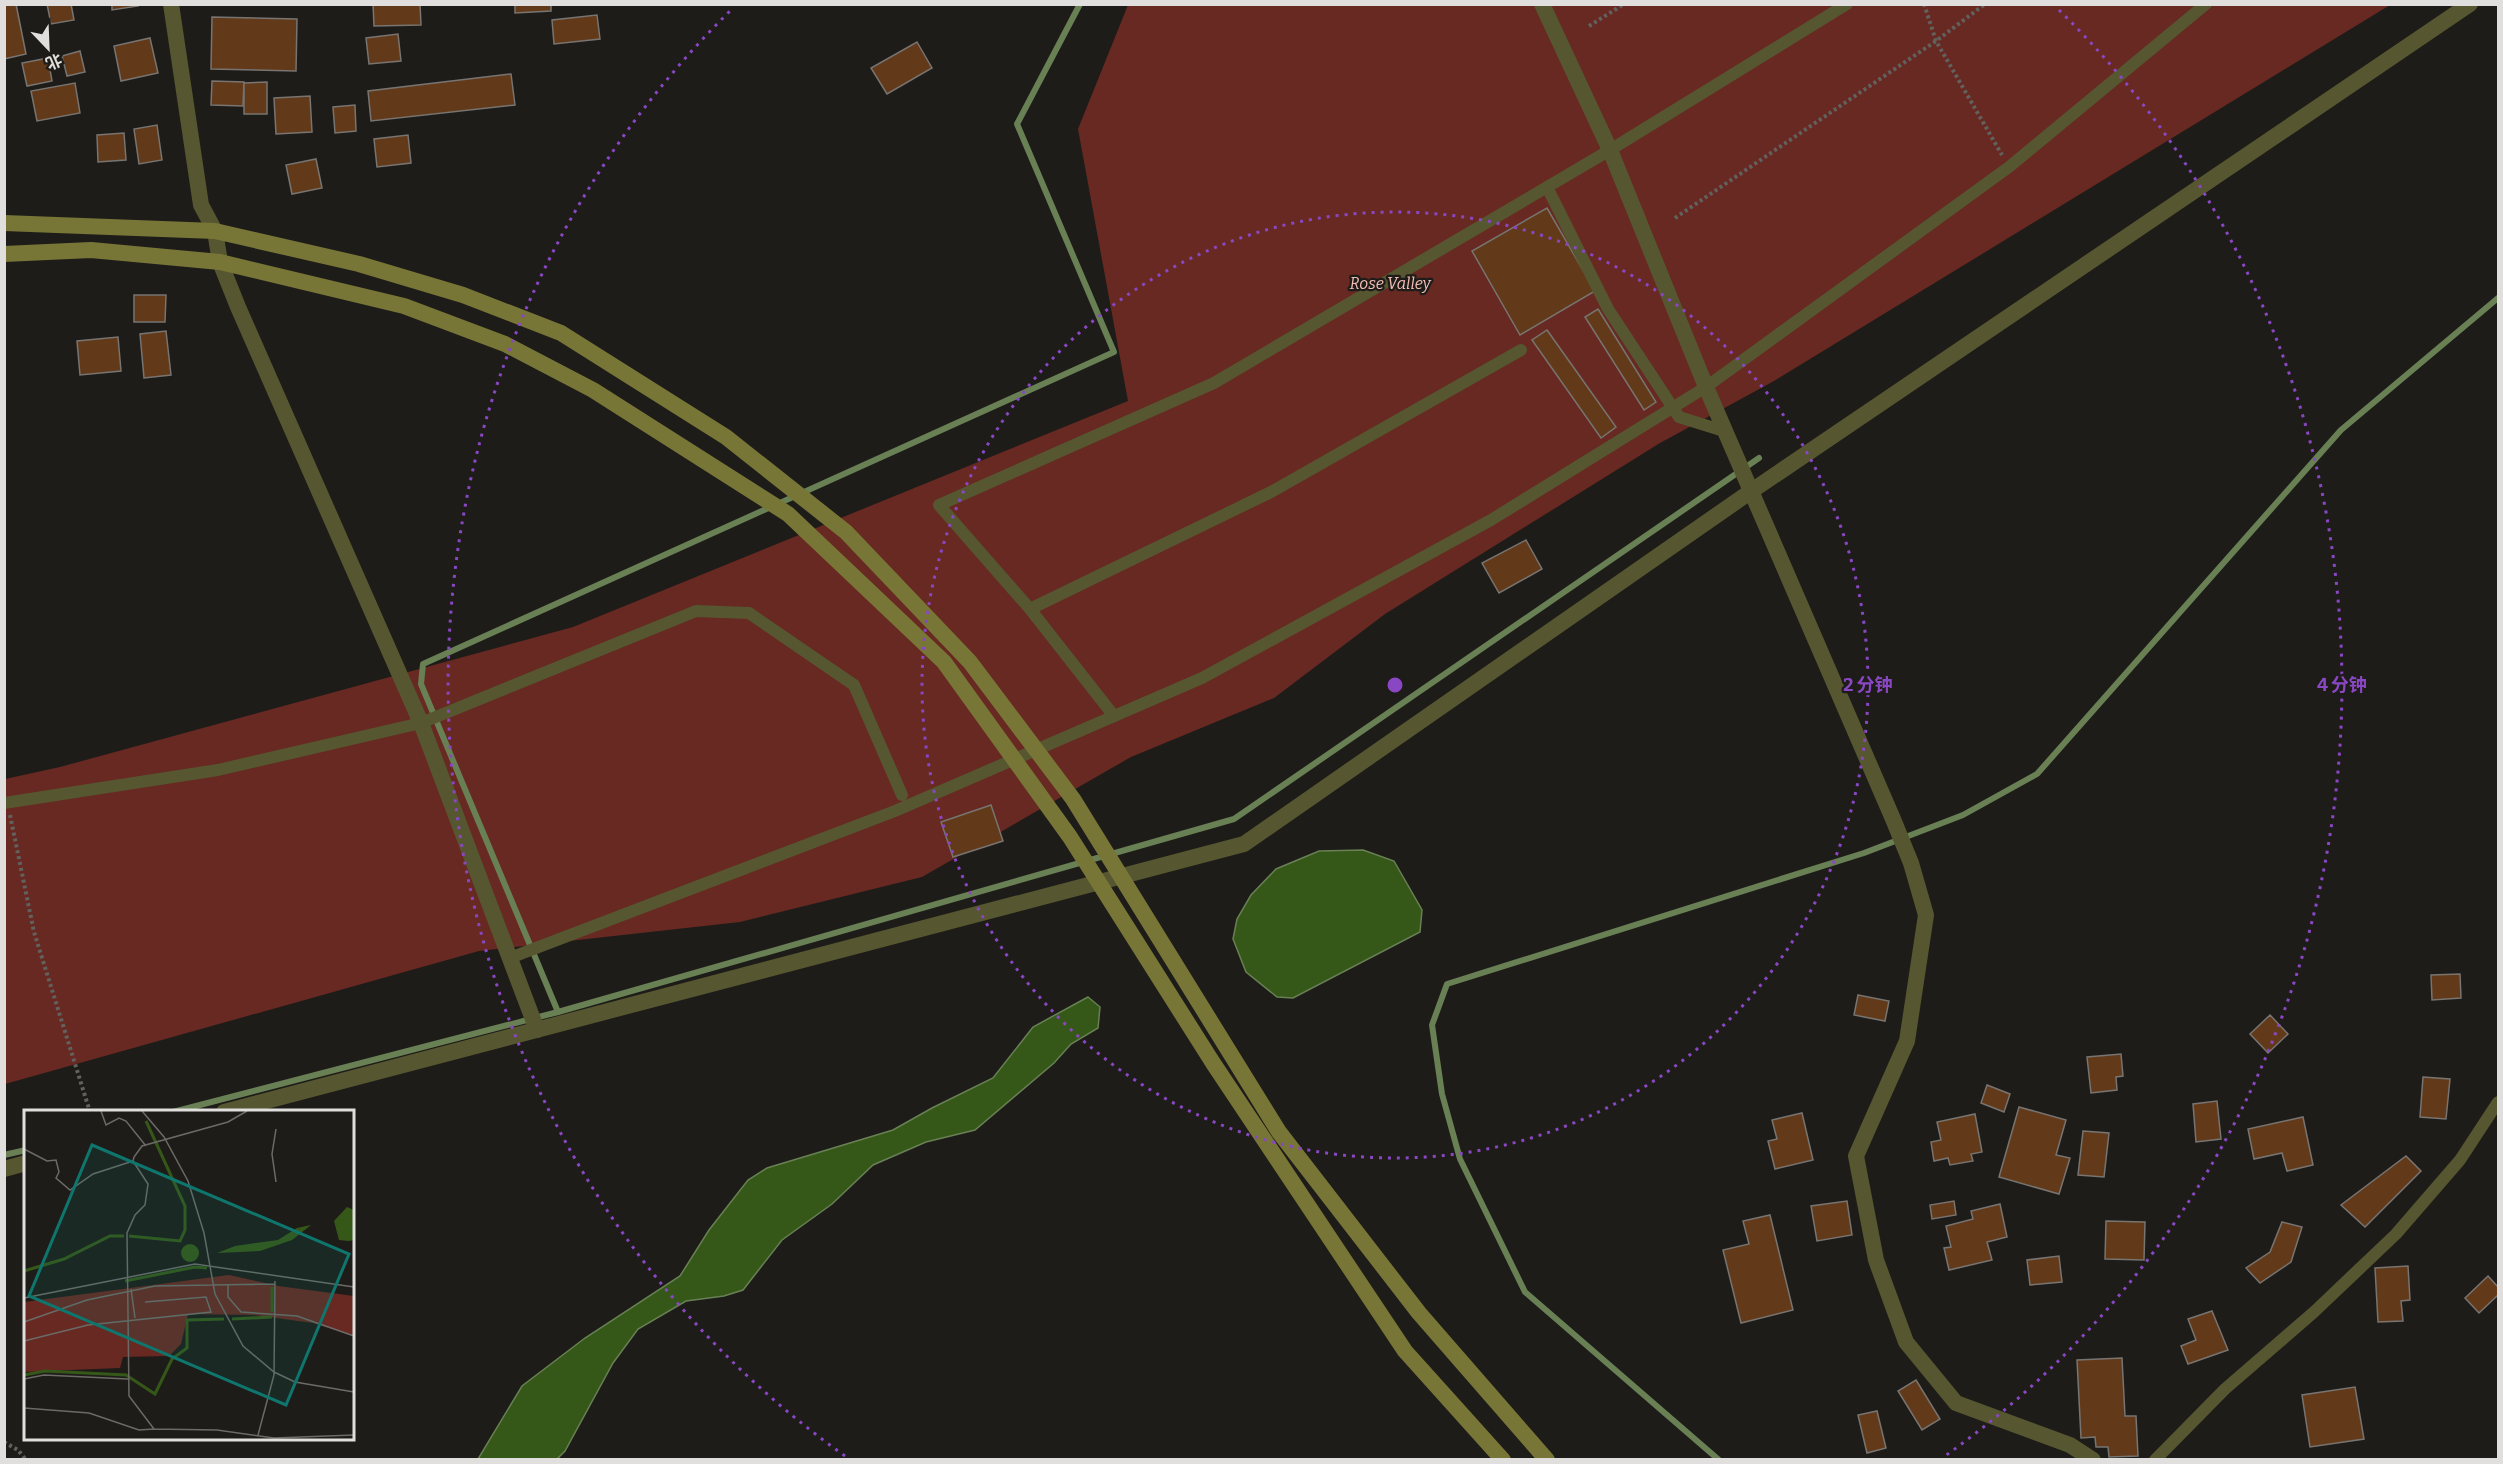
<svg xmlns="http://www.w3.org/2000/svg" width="2503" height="1464" font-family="Bitter,'Noto Sans SC',serif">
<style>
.green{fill:#672921}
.water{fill:#355819;stroke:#688054;stroke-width:1.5}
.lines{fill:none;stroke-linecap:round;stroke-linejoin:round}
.stream{stroke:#688054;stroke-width:6}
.building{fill:#633a19;stroke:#777471;stroke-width:1.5}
.path{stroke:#62615e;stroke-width:4;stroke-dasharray:3 3;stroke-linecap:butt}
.service{stroke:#565630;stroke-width:12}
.minor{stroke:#565630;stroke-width:16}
.secondary{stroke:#787637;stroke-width:16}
.ring{fill:none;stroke:#8a47c4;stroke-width:3;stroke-dasharray:3 6}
.labels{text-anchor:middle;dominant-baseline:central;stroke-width:4.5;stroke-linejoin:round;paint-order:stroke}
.park-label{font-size:16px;font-style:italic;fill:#f2beb5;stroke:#1e1c19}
.inset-river{fill:none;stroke:#355819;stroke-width:3}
.inset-road{fill:none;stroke:#6c6a67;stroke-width:1.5}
.view{fill:#0f766e;fill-opacity:0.15;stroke:#0f766e;stroke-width:3}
.inset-edge{fill:none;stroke:#e0dfdd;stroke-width:3}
.centre{fill:#8a47c4;stroke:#1e1c19;stroke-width:3}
.ring-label{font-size:18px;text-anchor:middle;font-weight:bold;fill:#8a47c4;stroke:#1e1c19;stroke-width:4.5;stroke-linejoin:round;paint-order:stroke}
</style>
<rect width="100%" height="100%" fill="#1e1c19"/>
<!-- green -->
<polygon class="green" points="1128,5 2390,5 1774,381 1660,443 1385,614 1274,698 1131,757 922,877 740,922 479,951 5,1084 5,779 60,767 573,627 1128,401 1078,129"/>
<!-- water -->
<g class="water">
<polygon points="1363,850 1394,861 1422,910 1420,932 1293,998 1277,997 1246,972 1233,939 1237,919 1251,895 1276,869 1319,851"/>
<polygon points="1088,997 1100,1007 1098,1028 1071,1044 1054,1063 975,1130 926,1142 873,1165 832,1204 782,1240 743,1290 724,1296 686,1301 638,1329 613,1363 565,1451 557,1459 478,1459 522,1386 585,1338 680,1276 709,1230 748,1180 767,1168 893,1130 932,1108 993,1078 1033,1027"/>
</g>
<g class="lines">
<!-- stream -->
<g class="stream">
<polyline points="558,1012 421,684 423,664 1114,352 1017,124 1080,4"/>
<polyline points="173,1112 558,1012 1234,819 1759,458"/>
<polyline points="4,1155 26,1150"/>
<polyline points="1719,1460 1525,1292 1460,1159 1442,1094 1432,1025 1447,984 1864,853 1963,815 2037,774 2341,430 2498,298"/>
</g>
</g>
<!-- building -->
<g class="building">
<polygon points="16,4 26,54 4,59 4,5"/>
<polygon points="47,4 71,4 74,20 51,24"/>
<polygon points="112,4 137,4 138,6 112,10"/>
<polygon points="373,4 420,4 421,25 374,26"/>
<polygon points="515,4 551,4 551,11 515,13"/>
<polygon points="597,15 600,39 554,44 552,20"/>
<polygon points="212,17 297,19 296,71 211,69"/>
<polygon points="398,34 401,61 369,64 366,38"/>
<polygon points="150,38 158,73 121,81 114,46"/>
<polygon points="917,42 932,68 887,94 871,68"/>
<polygon points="80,51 85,72 67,76 62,56"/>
<polygon points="48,58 52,81 27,86 22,63"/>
<polygon points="511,74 515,105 371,121 368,91"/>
<polygon points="212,81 244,82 243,106 211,105"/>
<polygon points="267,82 267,114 244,114 244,83"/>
<polygon points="75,83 80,113 37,121 31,91"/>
<polygon points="310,96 312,132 276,134 274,98"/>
<polygon points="355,105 356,131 335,133 333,107"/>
<polygon points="157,125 162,160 139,164 134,129"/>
<polygon points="124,133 126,160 98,162 97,135"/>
<polygon points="408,135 411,163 377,167 374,139"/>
<polygon points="316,159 322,188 292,194 286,165"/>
<polygon points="1547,208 1595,291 1520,335 1472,251"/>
<polygon points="134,295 166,295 165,322 134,322"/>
<polygon points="1598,309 1656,402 1644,410 1585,317"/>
<polygon points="1547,330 1616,427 1601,438 1532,340"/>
<polygon points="166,331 171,375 144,378 140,334"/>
<polygon points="118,337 121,371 80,375 77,341"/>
<polygon points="1526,540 1542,569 1499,593 1482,563"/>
<polygon points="991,805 1003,841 953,857 941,822"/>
<polygon points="2460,974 2461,998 2432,1000 2431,975"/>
<polygon points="1858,995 1889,1001 1885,1021 1854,1015"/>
<polygon points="2270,1015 2288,1034 2268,1053 2250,1034"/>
<polygon points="2121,1054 2123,1076 2116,1077 2117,1090 2091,1093 2087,1057"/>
<polygon points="2423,1077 2450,1079 2446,1119 2420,1117"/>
<polygon points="1987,1085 2010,1094 2004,1112 1981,1103"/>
<polygon points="2217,1101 2221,1139 2196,1142 2193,1104"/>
<polygon points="2019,1107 2066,1120 2056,1155 2070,1158 2059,1194 1999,1177"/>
<polygon points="1802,1113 1813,1160 1775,1169 1768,1141 1777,1139 1772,1120"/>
<polygon points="1975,1114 1982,1152 1971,1154 1973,1161 1950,1165 1948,1158 1934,1161 1931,1142 1941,1140 1937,1122"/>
<polygon points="2303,1117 2313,1165 2287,1171 2282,1153 2254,1159 2248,1129"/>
<polygon points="2083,1131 2109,1133 2104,1177 2078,1175"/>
<polygon points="2406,1156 2421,1171 2365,1227 2341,1205"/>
<polygon points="1847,1201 1852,1235 1817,1241 1811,1206"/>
<polygon points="1954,1201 1956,1215 1932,1219 1930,1205"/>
<polygon points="2000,1204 2007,1237 1987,1242 1992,1260 1949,1270 1944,1248 1951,1247 1946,1226 1973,1219 1971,1211"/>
<polygon points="1770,1215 1793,1310 1741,1323 1723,1250 1749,1244 1743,1221"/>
<polygon points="2106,1221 2145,1222 2144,1260 2105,1259"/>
<polygon points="2282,1222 2302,1227 2291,1262 2260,1283 2246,1268 2270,1252"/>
<polygon points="2059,1256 2062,1282 2030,1285 2027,1260"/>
<polygon points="2408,1266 2410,1300 2401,1301 2403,1321 2378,1322 2375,1268"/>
<polygon points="2488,1276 2498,1287 2498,1295 2479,1313 2465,1298"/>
<polygon points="2212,1311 2228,1350 2188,1364 2181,1346 2196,1340 2188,1319"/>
<polygon points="2122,1358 2125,1416 2136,1416 2138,1456 2109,1457 2108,1447 2096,1447 2095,1437 2081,1438 2077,1360"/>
<polygon points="1916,1380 1940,1419 1922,1430 1898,1391"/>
<polygon points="2355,1387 2364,1439 2310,1447 2302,1395"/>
<polygon points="1877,1411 1886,1448 1867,1453 1858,1415"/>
</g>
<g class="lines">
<!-- path -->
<g class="path">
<polyline points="1924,4 1936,41 2002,155"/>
<polyline points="1589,26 1624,4"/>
<polyline points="1675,218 1936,41 1985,4"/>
<polyline points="10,815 34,932 90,1112"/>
<polyline points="4,1442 18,1450 26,1460"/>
</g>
<!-- service -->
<g class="service">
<polyline points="1547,187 1608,309 1679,417 1724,431"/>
<polyline points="1521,350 1271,492 1030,609 939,505 1214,383 1610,150 1847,4"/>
<polyline points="1030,609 1114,716"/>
<polyline points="4,803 218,770 421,723 696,611 749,613 854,685 902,795"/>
<polyline points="510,958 895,811 1202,678 1491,520 1706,387 2009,167 2206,4"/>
<polyline points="2155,1460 2225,1389 2314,1312 2396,1234 2460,1160 2498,1102"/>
</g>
<!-- minor -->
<g class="minor">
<polyline points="171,4 201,205 215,231 220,262 238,307 421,723 537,1030"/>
<polyline points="1542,4 1610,150 1706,387 1893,819 1911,863 1926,915 1907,1041 1856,1156 1876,1260 1906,1342 1956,1403 2070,1445 2093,1460"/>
<polyline points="224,1112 1244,844 1750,492 2470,4"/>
<polyline points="4,1169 26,1163"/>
</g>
<!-- secondary -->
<g class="secondary">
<polyline points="4,223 215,231 359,264 463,295 561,333 726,437 846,532 970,662 1073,799 1279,1132 1419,1313 1547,1460"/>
<polyline points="4,254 91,250 220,262 404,306 505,344 593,390 788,514 944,662 1070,837 1213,1063 1405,1351 1503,1460"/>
</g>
</g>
<!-- distance rings -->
<g class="ring">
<circle cx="1395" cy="685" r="473"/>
<path d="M845 1456A947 947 0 0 1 731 10M2059 10A947 947 0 0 1 1945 1456"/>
</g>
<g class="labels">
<!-- park labels -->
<g class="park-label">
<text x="1390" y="283">Rose Valley</text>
</g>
</g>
<!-- overview -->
<g transform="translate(24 1110)">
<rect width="330" height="330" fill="#1e1c19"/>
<path d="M205 165 254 176 330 186V226L289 213 230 205 164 204 157 234 145 246 99 247 96 258 0 262V192Z" fill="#672921"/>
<path d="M323 97 330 100V130L325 131 315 130 310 111ZM287 115 268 130 236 141 193 143 211 136 254 130 273 118ZM157 143a9 9 0 1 1 18 0a9 9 0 1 1-18 0Z" fill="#355819"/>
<path class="inset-river" d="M105 126 156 131 161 120V96L122 11M0 161 40 149 86 126H100M101 171 171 157 183 158M248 202V177M208 209 248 207M0 265 21 261 102 265 131 284 148 249 163 238V210L200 209"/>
<path class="inset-road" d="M77 1 82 15 95 8 102 11 122 36M118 1 140 27 164 71 180 123 191 184 219 236 250 262 271 272 330 282M223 1 204 12 118 36 110 47 109 51 124 74 121 95 111 105 103 123 105 286 130 319 193 320 250 328 330 325M0 39 23 51 32 50 35 62 32 68 46 80 69 64 109 51M252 72 248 44 252 19M204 174V187L217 202 273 206 330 226M107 179 111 208M0 188 171 154 330 177M0 212 63 190 131 176 251 174M0 231 64 215 187 202 182 187 121 192M0 269 20 265 104 269M0 298 65 303 115 320 130 319M234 325 250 265 251 171"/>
<path class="view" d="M68 35 325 144 262 295 5 186Z"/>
<rect width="330" height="330" class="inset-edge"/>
</g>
<circle cx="1395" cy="685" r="9" class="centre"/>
<g class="ring-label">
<text x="1868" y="691">2 分钟</text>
<text x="2342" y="691">4 分钟</text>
</g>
<!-- border -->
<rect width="2503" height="1464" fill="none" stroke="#e0dfdd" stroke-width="12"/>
<!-- north arrow -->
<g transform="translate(48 48) rotate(157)" stroke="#1e1c19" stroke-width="4.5" paint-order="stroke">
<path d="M0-4.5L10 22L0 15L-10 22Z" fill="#e0dfdd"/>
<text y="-9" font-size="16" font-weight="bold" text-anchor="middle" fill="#e0dfdd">北</text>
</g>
</svg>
